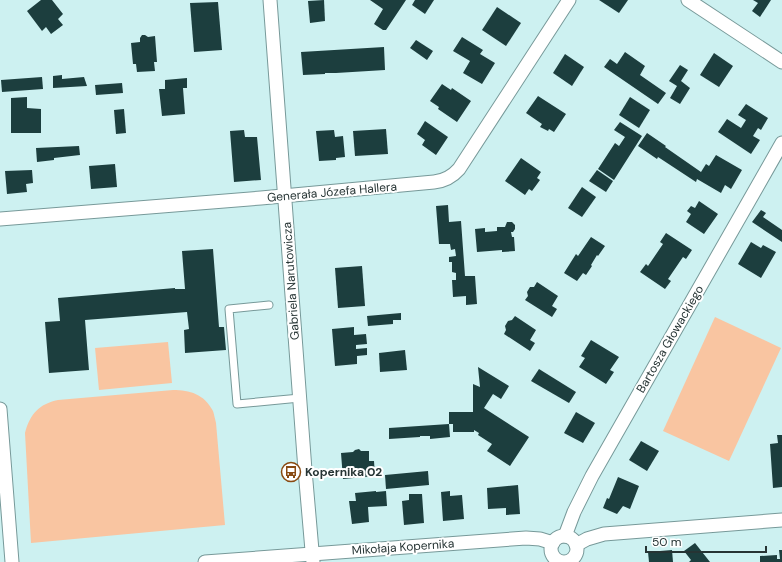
<svg xmlns="http://www.w3.org/2000/svg" width="782" height="562" font-family="'DM Sans',sans-serif">
<style>
.green{fill:#f9c5a1}
.building{fill:#1c3e3e}
.lines{fill:none;stroke-linecap:round;stroke-linejoin:round}
.service-casing{stroke:#799;stroke-width:9}
.minor-casing{stroke:#799;stroke-width:15}
.service{stroke:#fff;stroke-width:7}
.minor{stroke:#fff;stroke-width:13}
.labels{text-anchor:middle;dominant-baseline:central;stroke-width:4;stroke-linejoin:round;paint-order:stroke}
.street-label{font-size:12px;fill:#263434;stroke:#fff}
.poi-label{font-size:12px;font-weight:bold;fill:#263434;stroke:#fff;text-anchor:start}
</style>
<rect width="100%" height="100%" fill="#cdf1f1"/>
<!-- green -->
<g class="green">
<polygon points="715,317 781,348 729,461 663,431"/>
<polygon points="168,342 172,383 99,390 95,348"/>
<path d="M173 390C190 390 204 394 213 411 214 414 215 419 216 423L225 525 31 543 25 433C30 414 39 404 58 400Z"/>
</g>
<!-- building -->
<g class="building">
<polygon points="41,0 52,0 63,14 58,19 63,25 51,34 46,27 42,31 27,11"/>
<polygon points="324,0 325,21 310,23 308,1"/>
<polygon points="370,0 406,0 386,30 383,30 374,24 383,9"/>
<polygon points="415,0 434,0 425,14 412,5"/>
<polygon points="599,0 628,0 619,13"/>
<polygon points="753,0 771,0 760,17 752,11 758,3"/>
<polygon points="218,2 222,50 194,52 190,3"/>
<polygon points="497,7 521,23 506,46 482,30"/>
<polygon points="142,35 145,35 148,37 155,36 157,62 154,62 155,71 137,72 136,64 133,64 131,43 140,42 140,38"/>
<polygon points="462,37 483,50 480,54 495,63 482,84 463,73 470,61 453,51"/>
<polygon points="416,40 433,51 427,60 410,48"/>
<polygon points="384,47 385,70 336,73 325,73 325,74 303,75 301,52"/>
<polygon points="625,52 645,66 640,75 666,93 658,104 604,67 610,59 617,64"/>
<polygon points="714,53 733,66 719,87 700,75"/>
<polygon points="565,54 584,67 572,86 553,73"/>
<polygon points="680,65 688,70 681,81 690,88 680,104 670,98 677,86 669,81"/>
<polygon points="62,75 62,79 84,77 87,86 53,88 53,76"/>
<polygon points="42,77 43,89 2,92 1,80"/>
<polygon points="187,78 187,88 183,88 185,114 162,116 159,89 165,89 165,80"/>
<polygon points="122,83 123,93 96,95 95,85"/>
<polygon points="442,84 451,90 452,88 471,101 457,122 438,109 439,107 430,101"/>
<polygon points="538,96 566,114 554,132 549,129 548,131 540,127 542,124 526,113"/>
<polygon points="27,97 27,108 41,109 41,133 11,133 11,98"/>
<polygon points="630,97 650,110 639,128 619,115"/>
<polygon points="746,104 768,118 761,130 758,128 753,136 760,140 751,154 718,132 727,119 741,128 746,120 738,115"/>
<polygon points="124,109 126,133 116,134 114,110"/>
<polygon points="425,121 448,137 436,155 422,145 425,140 417,134"/>
<polygon points="620,122 642,136 614,180 598,169 615,143 619,146 625,137 614,130"/>
<polygon points="386,129 388,154 355,156 353,131"/>
<polygon points="244,130 245,137 257,137 261,180 234,182 230,131"/>
<polygon points="334,130 335,137 343,136 345,157 336,158 336,160 319,161 316,131"/>
<polygon points="647,133 666,146 665,147 701,172 706,164 709,166 716,155 742,170 731,189 725,185 721,193 697,179 696,182 658,157 657,159 638,146"/>
<polygon points="79,146 80,155 54,158 54,160 37,162 36,148"/>
<polygon points="521,158 541,172 537,178 540,180 532,191 529,189 525,195 505,181"/>
<polygon points="115,164 117,187 91,189 89,166"/>
<polygon points="32,170 33,183 26,184 27,192 7,194 5,171"/>
<polygon points="597,170 613,181 606,192 589,181"/>
<polygon points="582,187 596,197 582,217 568,208"/>
<polygon points="699,201 718,214 704,234 686,222 691,214 687,211 691,206 695,208"/>
<polygon points="448,205 449,222 461,221 465,276 475,276 477,304 466,305 466,296 453,297 452,280 456,280 456,273 452,272 452,262 449,262 449,257 456,256 455,249 451,250 450,244 439,244 436,206"/>
<polygon points="761,210 766,213 763,217 782,230 782,242 752,222"/>
<polygon points="507,222 512,222 515,225 515,229 513,232 511,232 512,237 514,237 515,251 502,252 502,250 477,252 475,229 485,228 485,232 497,231 497,227 505,227"/>
<polygon points="666,233 692,250 686,259 683,257 668,279 671,281 665,289 640,272 646,264 648,266 663,244 660,242"/>
<polygon points="591,237 605,246 598,256 597,255 591,265 592,266 586,275 583,273 577,281 564,273 576,254 578,256"/>
<polygon points="751,242 761,248 763,245 776,252 761,278 738,264"/>
<polygon points="213,249 219,327 224,327 226,350 185,353 184,330 189,329 187,312 85,320 89,370 49,373 45,322 60,321 58,298 175,288 175,289 185,289 182,251"/>
<polygon points="362,266 365,306 338,308 335,268"/>
<polygon points="537,282 558,296 552,306 557,309 552,317 525,300 528,296 527,292 530,287 534,287"/>
<polygon points="401,313 401,320 393,320 393,324 368,326 367,316"/>
<polygon points="515,316 536,330 530,340 535,343 530,351 504,334 506,330 505,326 508,321 512,320"/>
<polygon points="354,327 354,335 366,334 367,344 356,345 356,349 367,348 367,355 357,356 357,364 335,366 332,329"/>
<polygon points="591,340 619,357 610,370 614,372 606,384 579,367 585,358 581,356"/>
<polygon points="405,350 407,370 380,372 379,353"/>
<polygon points="478,367 509,386 501,399 493,394 484,408 529,437 510,466 487,451 492,444 478,435 479,433 474,430 474,432 453,432 453,424 449,424 449,412 473,412 473,384 480,387"/>
<polygon points="539,369 576,392 569,403 531,381"/>
<polygon points="576,412 595,423 583,443 564,433"/>
<polygon points="449,424 450,437 430,439 430,436 420,436 420,437 389,439 389,428"/>
<polygon points="777,435 782,435 782,487 773,488 770,444 778,443"/>
<polygon points="641,441 659,451 647,471 629,460"/>
<polygon points="359,449 361,451 369,451 369,461 374,461 375,476 343,479 341,453 353,452 355,450"/>
<polygon points="428,471 429,485 386,489 385,475"/>
<polygon points="618,477 639,486 630,509 623,506 617,514 603,508 607,498 609,499"/>
<polygon points="518,485 520,514 506,515 506,508 488,509 487,488"/>
<polygon points="376,491 376,492 386,491 387,506 368,507 369,522 352,524 349,501 356,501 355,493"/>
<polygon points="450,491 450,496 462,495 464,519 443,521 441,492"/>
<polygon points="409,494 422,494 424,523 404,525 402,501 409,500"/>
<polygon points="695,543 710,562 689,562 691,560 684,551"/>
<polygon points="672,550 673,562 649,562 648,552"/>
<polygon points="779,550 782,550 782,562 760,562 760,556 777,555 777,559 780,559"/>
</g>
<g class="lines">
<!-- service casing -->
<g class="service-casing">
<polyline id="service" points="269,305 229,309 237,404 300,398"/>
</g>
<!-- minor casing -->
<g class="minor-casing">
<g id="minor">
<polyline points="270,0 305,470 313,562"/>
<polyline points="688,0 782,62"/>
<path d="M0 219 261 198 434 182C444 181 452 177 459 169L569 0"/>
<polyline points="0,409 12,562"/>
<polyline points="565,536 574,512 592,476 782,143"/>
<circle cx="564" cy="549" r="13"/>
<polyline points="576,545 587,539 604,534 782,520"/>
<polyline points="205,562 526,538 540,539 553,543"/>
</g>
</g>
<!-- service -->
<use href="#service" class="service"/>
<!-- minor -->
<use href="#minor" class="minor"/>
</g>
<!-- icons -->
<defs>
<g id="bus-ring" transform="scale(1)"><circle r="9.5" fill="#fff" stroke="#894a12" stroke-width="1.5"/><path d="M-5-6H5V4H4V6H2V4H-2V6H-4V4H-5ZM-3.5-4V0h7V-4ZM-3.5 1.2v1.5H-2V1.2ZM2 1.2v1.5H3.5V1.2Z" fill="#894a12"/></g>
</defs>
<g fill-rule="evenodd">
<use href="#bus-ring" x="291" y="472"/>
</g>
<g class="labels">
<!-- street labels -->
<g class="street-label">
<text transform="translate(332 192) rotate(-5)">Generała Józefa Hallera</text>
<text transform="translate(291 281) rotate(-94)">Gabriela Narutowicza</text>
<text transform="translate(670 339) rotate(-60)">Bartosza Głowackiego</text>
<text transform="translate(403 547) rotate(-4)">Mikołaja Kopernika</text>
</g>
<!-- poi labels -->
<g class="poi-label">
<text x="305" y="472">Kopernika 02</text>
</g>
</g>
<!-- scale -->
<path d="M646 546v6h120v-6" fill="none" stroke="#263434" stroke-width="2"/>
<text x="652" y="546" font-size="12" fill="#263434" stroke="#ffffff" stroke-width="3" paint-order="stroke">50 m</text>
</svg>
